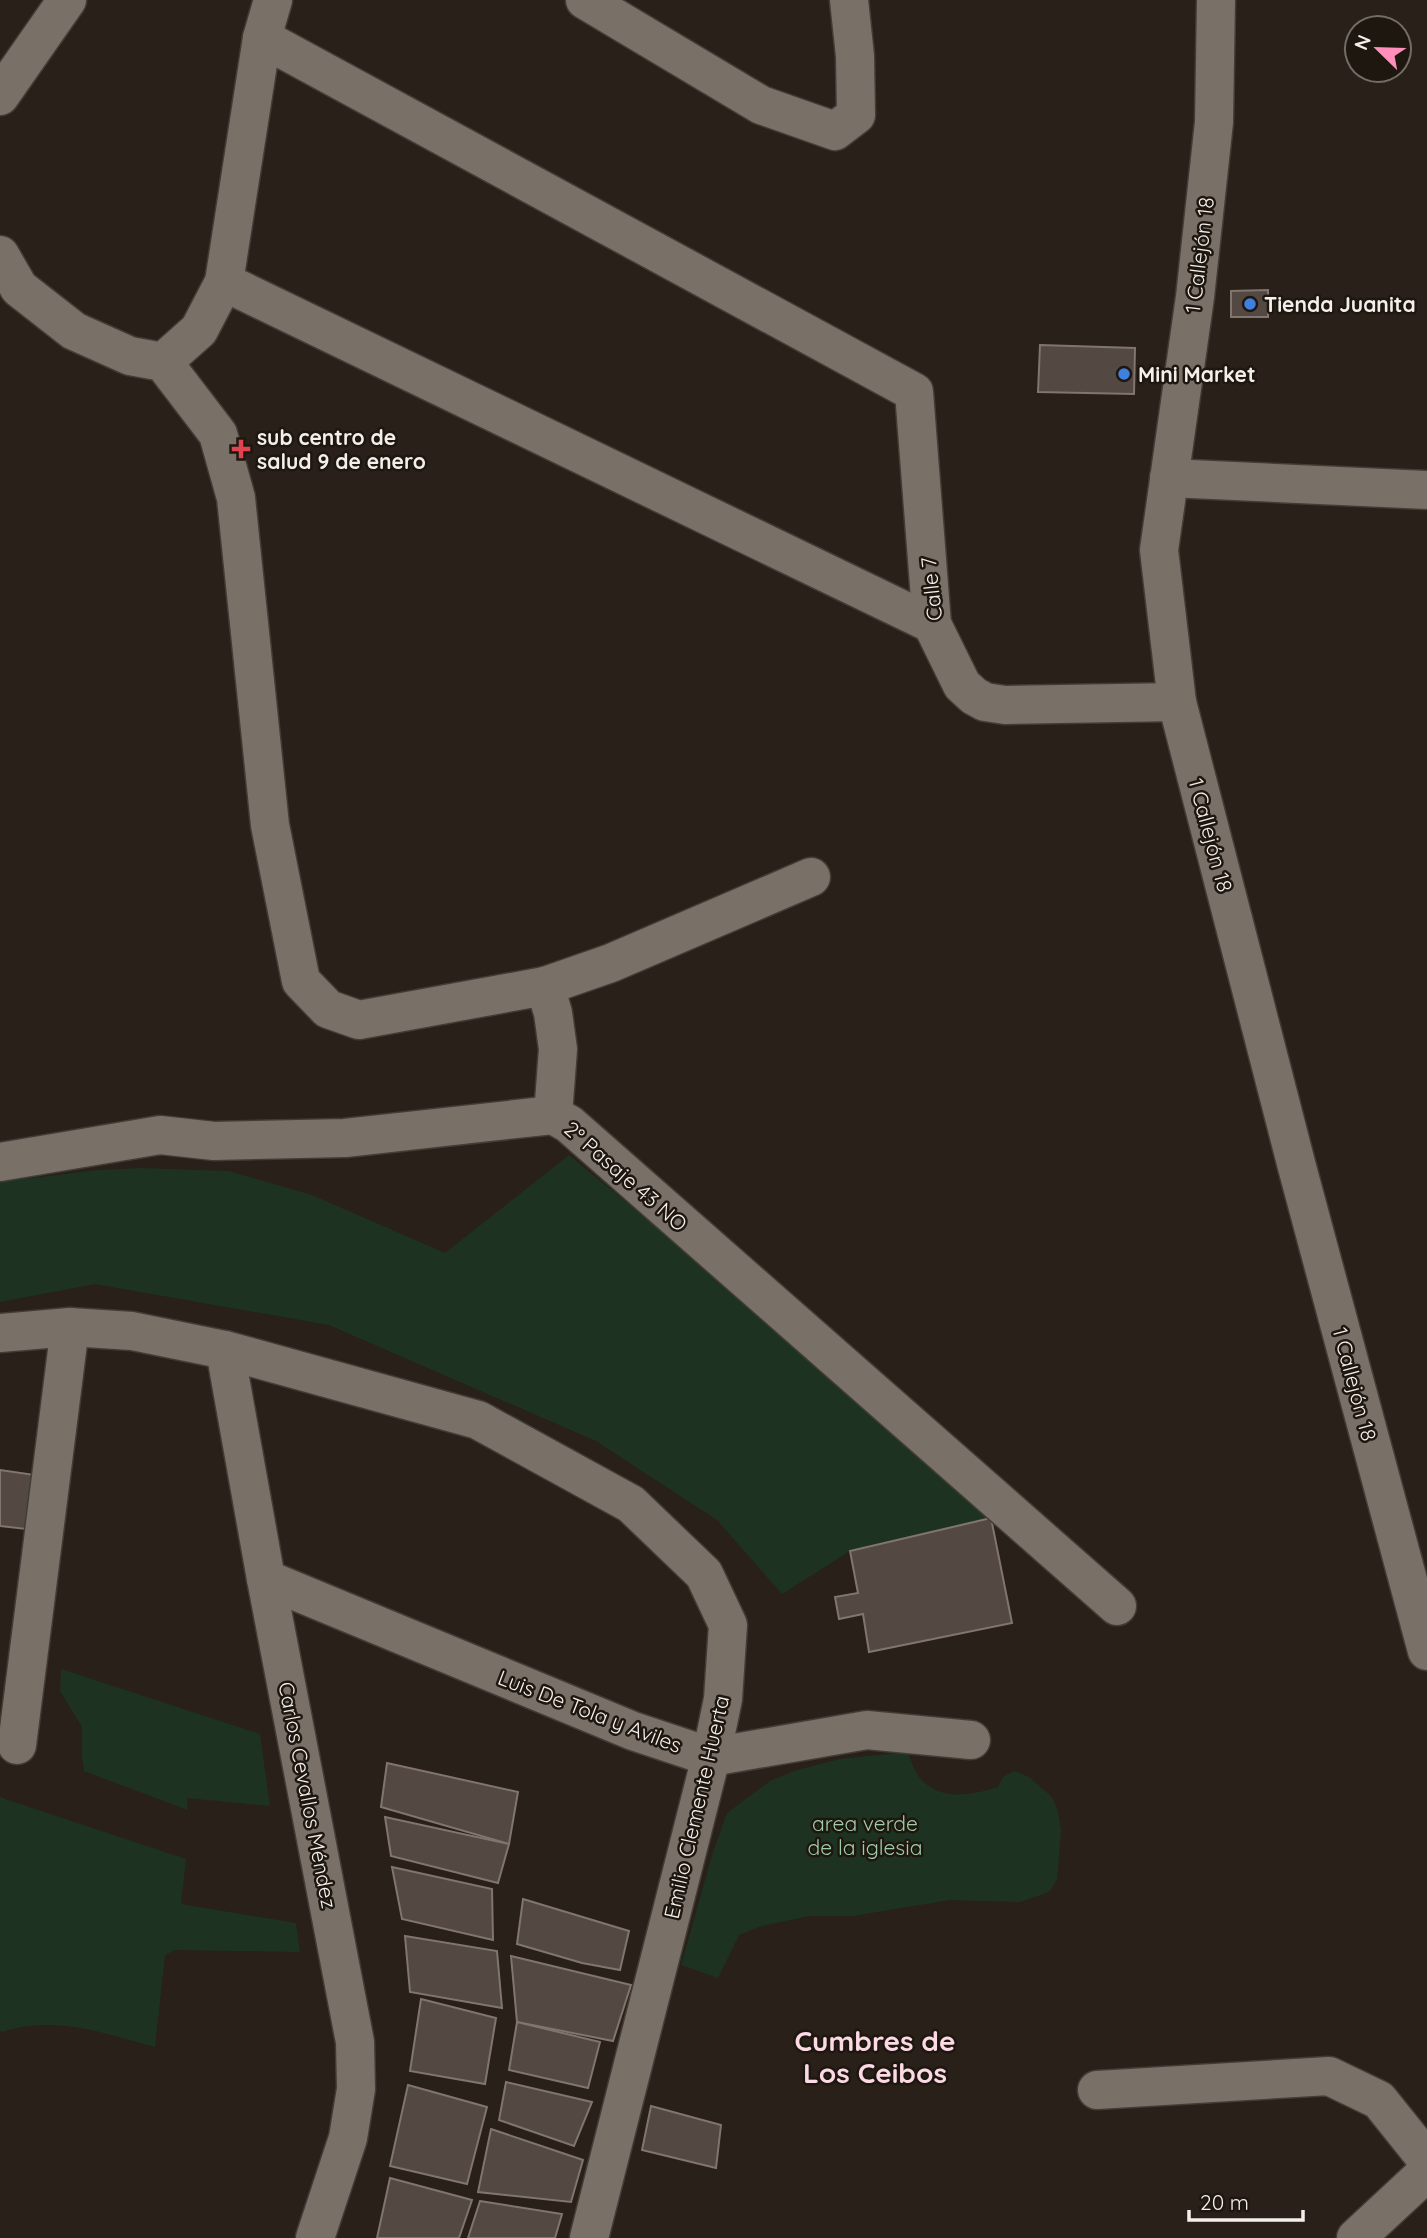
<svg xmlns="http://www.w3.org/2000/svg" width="1427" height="2238" font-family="Quicksand,sans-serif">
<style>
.green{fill:#1e3222}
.building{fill:#534942;stroke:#81756e;stroke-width:2}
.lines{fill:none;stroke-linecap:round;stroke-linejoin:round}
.minor-casing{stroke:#423c37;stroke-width:41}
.minor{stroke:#797067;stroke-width:38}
.shop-dot{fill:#3f7fe0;stroke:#1e1710;stroke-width:2.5}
.health-dot{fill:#e0444e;stroke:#1e1710;stroke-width:2.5}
.labels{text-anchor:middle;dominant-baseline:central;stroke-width:5;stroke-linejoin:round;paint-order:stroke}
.street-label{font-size:21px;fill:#f4efea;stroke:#1e1710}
.poi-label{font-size:21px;font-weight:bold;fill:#f4efea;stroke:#1e1710;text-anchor:start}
.park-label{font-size:21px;fill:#9ecda7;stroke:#1e1710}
.district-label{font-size:28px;font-weight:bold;fill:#fbd9e5;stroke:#1e1710}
</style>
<rect width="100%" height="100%" fill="#282019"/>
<!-- green -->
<g class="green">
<polygon points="569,1155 749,1303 991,1518 850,1551 782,1594 717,1520 596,1441 329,1325 95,1284 0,1302 0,1182 98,1170 141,1168 229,1171 312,1195 445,1253"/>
<polygon points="61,1669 260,1734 270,1806 187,1798 188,1810 84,1771 82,1758 82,1727 60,1691"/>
<path d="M907 1752C911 1759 914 1770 919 1777 939 1802 972 1795 998 1787L1003 1777 1014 1771 1029 1777 1052 1797 1058 1812 1061 1830 1057 1880 1049 1892 1020 1902 950 1900 853 1916H809L762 1926 739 1935 718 1978 681 1965 713 1852 727 1813 770 1781 794 1771 840 1759Z"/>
<path d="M0 1796 2 1798 186 1859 181 1904 296 1923 300 1952 175 1950 165 1955 155 2047C102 2033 56 2015 2 2032L0 2030Z"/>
</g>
<!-- building -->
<g class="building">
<polygon points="1268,290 1268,317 1231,317 1231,291"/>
<polygon points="1040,345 1135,348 1134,394 1038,392"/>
<polygon points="0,1470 35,1475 26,1529 0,1526"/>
<polygon points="991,1518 1012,1623 869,1652 863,1614 839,1619 835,1597 858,1593 850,1551"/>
<polygon points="387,1763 518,1792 509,1844 381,1807"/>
<polygon points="385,1817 509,1844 498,1883 391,1856"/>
<polygon points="392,1867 492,1889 493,1940 402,1919"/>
<polygon points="523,1899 629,1931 620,1970 582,1963 517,1944"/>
<polygon points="405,1936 497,1951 502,2008 410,1992"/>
<polygon points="511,1956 631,1985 613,2041 517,2022"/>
<polygon points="421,1999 496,2018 485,2084 410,2071"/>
<polygon points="517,2022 600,2042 588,2088 509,2070"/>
<polygon points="506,2082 592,2102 574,2146 499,2120"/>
<polygon points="408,2085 487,2107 467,2184 390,2166"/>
<polygon points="651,2106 721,2125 716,2168 642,2150"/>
<polygon points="491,2129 583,2160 571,2202 478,2192"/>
<polygon points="390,2178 472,2200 459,2238 377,2238"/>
<polygon points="480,2201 562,2214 555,2238 468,2238"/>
</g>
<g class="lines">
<!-- minor casing -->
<g class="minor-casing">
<g id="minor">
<polyline points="585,0 761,105 835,131 856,115 855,56 849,0"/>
<polyline points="1216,0 1214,122 1195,297 1159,550 1177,702 1297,1167 1427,1651"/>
<polyline points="262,38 914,392 932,624 962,685 974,696 985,702 1005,705 1177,702"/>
<polyline points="0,96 67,0"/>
<polyline points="0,255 19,288 74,331 130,356 163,362 218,434 236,498 270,825 301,981 328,1009 359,1020 545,986 553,1013 558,1049 553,1115"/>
<polyline points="224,282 932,624"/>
<polyline points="163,362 199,330 224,282 262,38 273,0"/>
<polyline points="1169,478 1427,490"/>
<polyline points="545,986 611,963 811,877"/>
<polyline points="0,1162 160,1135 214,1141 345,1138 553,1115 569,1124 1117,1606"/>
<polyline points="0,1333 70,1327 132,1331 225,1350 478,1420 631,1504 704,1574 728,1625 723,1699 711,1757 589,2238"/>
<polyline points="225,1350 266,1579 355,2042 356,2089 348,2138 315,2238"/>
<polyline points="266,1579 633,1731 711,1757 867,1730 971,1740"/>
<polyline points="17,1745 70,1327"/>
<polyline points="1097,2090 1329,2076 1379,2100 1427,2160"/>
<polyline points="1356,2238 1427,2172"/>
</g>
</g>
<!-- minor -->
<use href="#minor" class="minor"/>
</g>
<!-- markers -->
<g class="shop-dot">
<circle cx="1250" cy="304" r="7"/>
<circle cx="1124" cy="374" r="7"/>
</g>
<path class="health-dot" d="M237.5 438.5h7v7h7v7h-7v7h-7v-7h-7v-7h7z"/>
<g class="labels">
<!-- street labels -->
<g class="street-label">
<text transform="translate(1199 255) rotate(-83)">1 Callejón 18</text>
<text transform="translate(931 589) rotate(-96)">Calle 7</text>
<text transform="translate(1211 835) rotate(75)">1 Callejón 18</text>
<text transform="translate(626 1176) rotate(41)">2° Pasaje 43 NO</text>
<text transform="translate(1355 1384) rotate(75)">1 Callejón 18</text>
<text transform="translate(590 1711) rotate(21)">Luis De Tola y Aviles</text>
<text transform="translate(308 1795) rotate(79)">Carlos Cevallos Méndez</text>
<text transform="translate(696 1807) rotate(-77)">Emilio Clemente Huerta</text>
</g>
<!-- poi labels -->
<g class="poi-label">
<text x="1264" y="304">Tienda Juanita</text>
<text x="1138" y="374">Mini Market</text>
<text x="257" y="437">sub centro de<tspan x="257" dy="24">salud 9 de enero</tspan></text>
</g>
<!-- park labels -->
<g class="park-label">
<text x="865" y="1823">area verde<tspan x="865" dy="24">de la iglesia</tspan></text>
</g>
<!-- district labels -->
<g class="district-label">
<text x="875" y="2040">Cumbres de<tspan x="875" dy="32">Los Ceibos</tspan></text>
</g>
</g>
<!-- north arrow -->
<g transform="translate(1378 49) rotate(293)"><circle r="33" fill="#1e1710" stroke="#746d67" stroke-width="2"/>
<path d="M0-5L12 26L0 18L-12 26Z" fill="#ff8ebb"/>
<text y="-10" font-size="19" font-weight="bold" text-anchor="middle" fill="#f4efea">N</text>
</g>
<!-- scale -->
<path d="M1189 2210v10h114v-10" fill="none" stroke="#f4efea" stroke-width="3.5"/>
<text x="1200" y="2210" font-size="21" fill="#f4efea" stroke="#1e1710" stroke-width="5" paint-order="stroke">20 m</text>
</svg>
